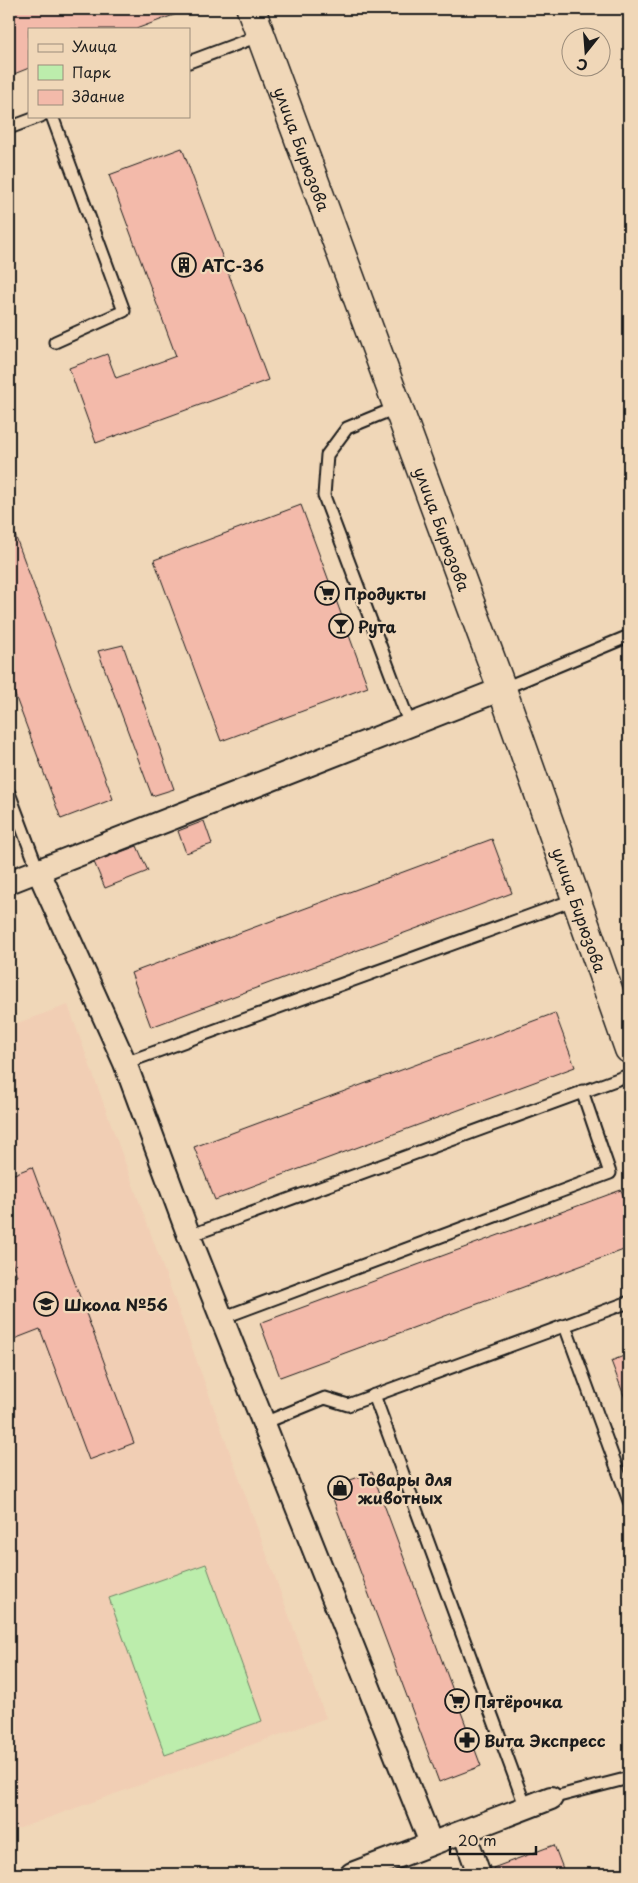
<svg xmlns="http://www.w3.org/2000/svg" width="638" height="1883" font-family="'Playpen Sans',sans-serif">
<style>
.built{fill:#f1ceb4}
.green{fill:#bcedac;stroke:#6c8464}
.building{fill:#f3baaa;stroke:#1c1c1c}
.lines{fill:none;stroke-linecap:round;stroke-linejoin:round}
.lane-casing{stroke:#1c1c1c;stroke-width:15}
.street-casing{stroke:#1c1c1c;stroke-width:26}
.secondary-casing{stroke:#1c1c1c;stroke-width:31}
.lane{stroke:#f0d7b8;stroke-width:11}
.street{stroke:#f0d7b8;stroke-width:22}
.secondary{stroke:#f0d7b8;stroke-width:28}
.labels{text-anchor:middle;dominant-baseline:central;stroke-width:4.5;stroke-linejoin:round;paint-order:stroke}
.street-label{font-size:16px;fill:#1c1c1c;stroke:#f0d7b8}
.poi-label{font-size:16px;font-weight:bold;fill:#1c1c1c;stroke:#f0d7b8;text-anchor:start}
</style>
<rect width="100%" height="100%" fill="#f0d7b8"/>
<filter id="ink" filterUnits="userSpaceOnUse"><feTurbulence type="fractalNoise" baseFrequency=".02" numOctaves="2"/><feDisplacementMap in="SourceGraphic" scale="10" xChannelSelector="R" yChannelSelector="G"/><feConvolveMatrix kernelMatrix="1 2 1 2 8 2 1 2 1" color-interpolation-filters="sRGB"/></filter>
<g filter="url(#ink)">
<!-- built -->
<polygon class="built" points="68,1005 326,1718 9,1832 9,1026"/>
<!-- green -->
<polygon class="green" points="206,1564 262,1721 165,1755 109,1598"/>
<!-- building -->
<g class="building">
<polygon points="24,9 178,9 179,13 136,29 29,29 29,68 9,76 9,14"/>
<polygon points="182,148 268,380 96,443 69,368 107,354 116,378 176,356 109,175"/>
<polygon points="301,505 368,687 221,741 154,560"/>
<polygon points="9,519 113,799 61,819 9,679"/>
<polygon points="123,645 174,789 152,796 98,651"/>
<polygon points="204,821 212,844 186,853 178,831"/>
<polygon points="492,839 512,893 151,1027 131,973"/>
<polygon points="137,846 148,871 105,888 94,862"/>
<polygon points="555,1013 575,1067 215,1200 194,1147"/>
<polygon points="32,1167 134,1443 89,1460 40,1329 9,1341 9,1279 17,1276 9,1254 9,1176"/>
<polygon points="621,1190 629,1211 629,1248 280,1377 260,1323"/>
<polygon points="629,1354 629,1409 611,1361"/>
<polygon points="372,1472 481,1766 439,1782 329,1488"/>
<polygon points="554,1845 565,1874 495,1874 493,1868"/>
</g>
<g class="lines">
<!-- lane casing -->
<g class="lane-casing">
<g id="lane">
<polyline points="189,62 261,35"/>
<polyline points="52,116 124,311 55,342"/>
<polyline points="9,128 41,116"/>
<polyline points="398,407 347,428 327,455 324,496 410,725"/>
<polyline points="502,689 629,636"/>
<polyline points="9,793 38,870"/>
<polyline points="125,1063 576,899"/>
<polyline points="189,1236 629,1075"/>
<polyline points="222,1318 610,1173 582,1091"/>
<polyline points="565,1326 629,1501"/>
<polyline points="374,1395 526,1808"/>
<polyline points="264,1423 325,1398 348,1405 629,1302"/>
<polyline points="551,1798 629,1778"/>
</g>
</g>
<!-- street casing -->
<g class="street-casing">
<g id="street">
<polyline points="38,870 125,1063 189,1236 431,1843"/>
<polyline points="9,882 502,689"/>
<polyline points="464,1832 479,1874"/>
<polyline points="352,1874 551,1798"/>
</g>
</g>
<!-- secondary casing -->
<g class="secondary-casing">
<g id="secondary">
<path id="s1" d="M251 9 502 689 629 1049"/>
</g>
</g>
<!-- lane -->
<use href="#lane" class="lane"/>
<!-- street -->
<use href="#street" class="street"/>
<!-- secondary -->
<use href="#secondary" class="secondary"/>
</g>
</g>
<!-- icons -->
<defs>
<g id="building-ring" transform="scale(1.25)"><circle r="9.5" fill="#f0d7b8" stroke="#1c1c1c" stroke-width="1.5"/><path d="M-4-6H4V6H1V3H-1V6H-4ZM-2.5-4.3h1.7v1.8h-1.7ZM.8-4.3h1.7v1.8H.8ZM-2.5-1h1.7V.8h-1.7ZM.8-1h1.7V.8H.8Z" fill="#1c1c1c"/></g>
<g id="supermarket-ring" transform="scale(1.25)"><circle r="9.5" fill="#f0d7b8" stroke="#1c1c1c" stroke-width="1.5"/><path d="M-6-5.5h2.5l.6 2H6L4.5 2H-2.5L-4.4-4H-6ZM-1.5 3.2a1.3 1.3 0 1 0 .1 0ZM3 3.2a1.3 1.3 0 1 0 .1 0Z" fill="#1c1c1c"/></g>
<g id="bar-ring" transform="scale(1.25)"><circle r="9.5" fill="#f0d7b8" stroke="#1c1c1c" stroke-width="1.5"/><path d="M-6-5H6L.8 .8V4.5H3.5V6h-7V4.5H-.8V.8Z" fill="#1c1c1c"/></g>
<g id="school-ring" transform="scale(1.25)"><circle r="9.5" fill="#f0d7b8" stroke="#1c1c1c" stroke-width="1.5"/><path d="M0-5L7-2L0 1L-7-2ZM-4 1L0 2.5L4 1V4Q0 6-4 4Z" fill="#1c1c1c"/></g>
<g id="shop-ring" transform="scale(1.25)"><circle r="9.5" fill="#f0d7b8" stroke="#1c1c1c" stroke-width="1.5"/><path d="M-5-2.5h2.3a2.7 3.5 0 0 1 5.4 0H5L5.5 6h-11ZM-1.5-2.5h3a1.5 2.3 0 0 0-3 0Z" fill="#1c1c1c"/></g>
<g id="pharmacy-ring" transform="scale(1.25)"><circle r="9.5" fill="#f0d7b8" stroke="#1c1c1c" stroke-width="1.5"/><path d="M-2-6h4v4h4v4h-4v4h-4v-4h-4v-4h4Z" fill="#1c1c1c"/></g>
</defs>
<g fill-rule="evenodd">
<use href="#building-ring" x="184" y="265"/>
<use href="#supermarket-ring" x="327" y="593"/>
<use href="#bar-ring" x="341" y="626"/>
<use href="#school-ring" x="46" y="1304"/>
<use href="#shop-ring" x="340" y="1488"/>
<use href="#supermarket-ring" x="457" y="1701"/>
<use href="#pharmacy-ring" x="467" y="1740"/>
</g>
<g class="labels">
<!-- street labels -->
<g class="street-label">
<text stroke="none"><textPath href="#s1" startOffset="149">улица Бирюзова</textPath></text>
<text stroke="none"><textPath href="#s1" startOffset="554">улица Бирюзова</textPath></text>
<text stroke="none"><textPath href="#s1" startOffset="959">улица Бирюзова</textPath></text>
</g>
<!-- poi labels -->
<g class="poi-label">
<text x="202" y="265">АТС-36</text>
<text x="344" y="593">Продукты</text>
<text x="358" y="626">Рута</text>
<text x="64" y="1304">Школа №56</text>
<text x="358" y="1479">Товары для<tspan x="358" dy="18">животных</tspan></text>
<text x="474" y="1701">Пятёрочка</text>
<text x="484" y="1740">Вита Экспресс</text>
</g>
</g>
<!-- margin -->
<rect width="638" height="1883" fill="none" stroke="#f0d7b8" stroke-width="30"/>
<rect x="15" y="15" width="608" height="1853" fill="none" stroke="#1c1c1c" stroke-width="2" filter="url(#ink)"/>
<!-- legend -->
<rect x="28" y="28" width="162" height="90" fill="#f0d7b8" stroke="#9b8c7a"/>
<rect x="38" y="44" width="25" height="8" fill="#f0d7b8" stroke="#9b8c7a"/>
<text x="72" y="52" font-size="15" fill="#1c1c1c">Улица</text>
<rect x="38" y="65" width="25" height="15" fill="#bcedac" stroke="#9b8c7a"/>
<text x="72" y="78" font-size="15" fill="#1c1c1c">Парк</text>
<rect x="38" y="90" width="25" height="15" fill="#f3baaa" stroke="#9b8c7a"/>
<text x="72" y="102" font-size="15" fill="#1c1c1c">Здание</text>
<!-- north arrow -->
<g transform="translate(586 52) rotate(197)"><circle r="24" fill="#f0d7b8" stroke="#9b8c7a"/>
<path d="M0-4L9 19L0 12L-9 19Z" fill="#1c1c1c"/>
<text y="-8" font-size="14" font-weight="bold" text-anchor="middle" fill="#1c1c1c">С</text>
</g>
<!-- scale -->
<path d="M450 1846v8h86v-8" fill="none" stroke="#1c1c1c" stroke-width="2.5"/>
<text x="458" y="1846" font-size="15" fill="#1c1c1c" stroke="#f0d7b8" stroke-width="4" paint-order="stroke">20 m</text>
</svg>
